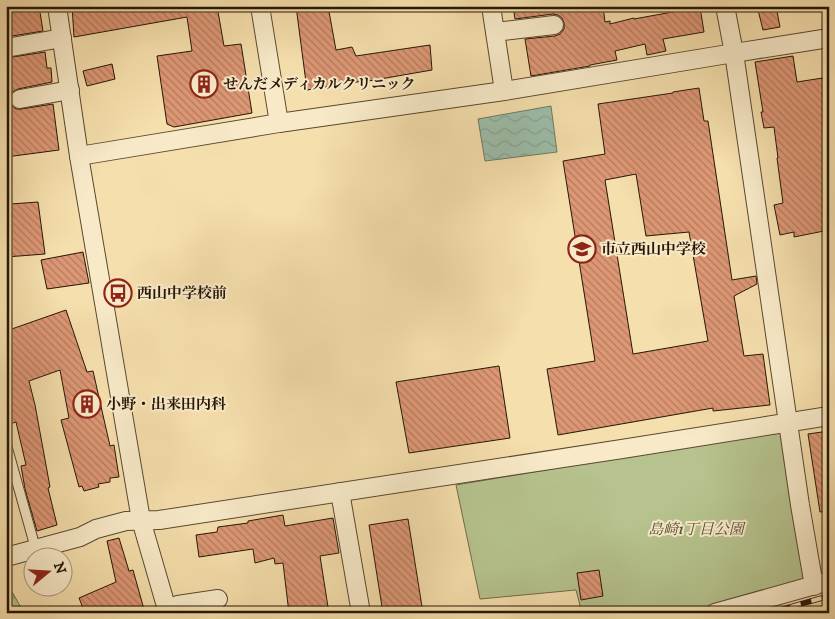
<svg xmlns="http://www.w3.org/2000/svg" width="835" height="619" font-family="'IM FELL DW Pica','Noto Serif JP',serif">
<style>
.cemetery{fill:url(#cemetery-stones);stroke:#6e6c4a}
.park{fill:#b6c38e;stroke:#6e6c4a}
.water{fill:url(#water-waves);stroke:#6d7a68}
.building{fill:url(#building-back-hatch);stroke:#261606;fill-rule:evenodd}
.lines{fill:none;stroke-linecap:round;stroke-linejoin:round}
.service-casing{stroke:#5a4830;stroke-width:11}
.minor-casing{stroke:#5a4830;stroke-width:20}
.service{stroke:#f8eac9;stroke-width:9}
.minor{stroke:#f8eac9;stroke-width:18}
.rail-casing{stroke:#261606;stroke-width:5.5}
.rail{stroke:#f8eac9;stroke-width:4;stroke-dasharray:11;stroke-linecap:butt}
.labels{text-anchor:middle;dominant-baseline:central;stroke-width:4;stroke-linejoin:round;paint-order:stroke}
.poi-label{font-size:15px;font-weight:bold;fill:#261606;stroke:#f8eac9;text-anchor:start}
.park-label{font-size:15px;font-style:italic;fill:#585336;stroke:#f8eac9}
</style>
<defs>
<pattern id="cemetery-stones" width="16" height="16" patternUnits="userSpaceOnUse" patternTransform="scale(1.25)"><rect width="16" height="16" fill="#b6c38e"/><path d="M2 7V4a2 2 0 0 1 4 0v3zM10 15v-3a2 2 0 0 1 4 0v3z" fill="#9ca779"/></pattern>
<pattern id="water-waves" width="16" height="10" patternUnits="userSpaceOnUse" patternTransform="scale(1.25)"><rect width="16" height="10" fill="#9cbda9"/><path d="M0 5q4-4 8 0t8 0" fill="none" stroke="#86a290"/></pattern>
<pattern id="building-back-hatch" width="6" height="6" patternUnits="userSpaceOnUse" patternTransform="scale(1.25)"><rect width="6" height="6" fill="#dd9775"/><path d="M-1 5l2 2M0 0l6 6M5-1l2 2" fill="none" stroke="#b37a5e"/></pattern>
</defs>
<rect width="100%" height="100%" fill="#f5dfac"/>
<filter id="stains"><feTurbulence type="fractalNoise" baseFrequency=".004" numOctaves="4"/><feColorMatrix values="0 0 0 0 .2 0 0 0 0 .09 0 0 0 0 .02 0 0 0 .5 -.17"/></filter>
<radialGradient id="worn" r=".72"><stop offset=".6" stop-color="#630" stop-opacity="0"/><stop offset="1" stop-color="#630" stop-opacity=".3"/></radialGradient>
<!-- cemetery -->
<polygon class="cemetery" points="6,581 24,613 6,613"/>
<!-- park -->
<polygon class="park" points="785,430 808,584 702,613 582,613 576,590 480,599 456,485"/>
<!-- water -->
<polygon class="water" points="551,106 557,152 485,161 478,119"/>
<!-- building -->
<g class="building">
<polygon points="6,6 39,6 43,31 6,37"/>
<polygon points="72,6 217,6 224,46 241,44 252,113 174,127 167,124 157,56 192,51 187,17 74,37"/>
<polygon points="296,6 328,6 336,50 352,47 356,56 430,45 432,70 363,82 363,81 307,90"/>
<polygon points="513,6 603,6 605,22 610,21 610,24 634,18 634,19 700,7 704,32 663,39 666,51 647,55 645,44 615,51 617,60 590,65 590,66 531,76 525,39 555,36 560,34 564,29 564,23 562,18 558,15 553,14 515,19"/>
<polygon points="757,6 776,6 780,27 763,30"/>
<polygon points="45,52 47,68 51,68 52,82 18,89 14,91 10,95 10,100 12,106 16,109 21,109 53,104 59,150 6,157 6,58"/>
<polygon points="793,56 797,82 829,77 829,230 794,237 794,232 780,235 774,205 783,203 777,158 778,158 774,127 764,128 761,112 763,112 755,62"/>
<polygon points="112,64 115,79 87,86 83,71"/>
<path d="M699 88 704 121H708L732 280 756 276 757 284 734 296 744 356 763 354 770 405 713 411V408L558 435 547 369 595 361 563 161 605 154 598 104 673 93V92ZM636 174 646 236 689 232 708 341 633 354 605 180Z"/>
<polygon points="38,202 45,254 6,257 6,218 12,217 11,204"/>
<polygon points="83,252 89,283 47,289 41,260"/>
<polygon points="66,310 87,372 93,371 110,446 114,445 119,477 110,478 110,482 98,484 99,487 84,491 82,486 79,487 61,420 69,418 60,370 29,381 35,405 50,487 48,488 57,525 37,531 25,489 21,466 26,465 16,422 9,424 6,414 6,331"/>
<polygon points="499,366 510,438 409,453 396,382"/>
<polygon points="829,431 829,511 820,512 808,434"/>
<polygon points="283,515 285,526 333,518 339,553 320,556 328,607 301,613 289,613 283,563 275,564 274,558 255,563 253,549 199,557 196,535 217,532 218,527 248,523 248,521"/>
<polygon points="408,519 423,613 383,613 369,525"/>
<polygon points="119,538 129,571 133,570 145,613 85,613 79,598 116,582 107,541"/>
<polygon points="599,570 603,596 581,600 577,573"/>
</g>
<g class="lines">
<!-- service casing -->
<g class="service-casing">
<polyline id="service" points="6,443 36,550"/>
</g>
<!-- minor casing -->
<g class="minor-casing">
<g id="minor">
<polyline points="57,6 79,156 141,520 168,613"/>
<polyline points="260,6 279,123"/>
<polyline points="491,6 504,91"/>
<polyline points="725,6 734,53 800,505 814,586"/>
<polyline points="495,32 554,25"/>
<polyline points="6,48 62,38"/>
<polyline points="20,99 70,90"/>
<polyline points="79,156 279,123 504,91 734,53 829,38"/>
<polyline points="340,492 361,613"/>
<polyline points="6,557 80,537 96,529 126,521 159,520 622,449 829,416"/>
<polyline points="167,609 178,605 218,599"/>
<polyline points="715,613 829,581"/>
</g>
</g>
<!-- service -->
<use href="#service" class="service"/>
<!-- minor -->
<use href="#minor" class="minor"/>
<!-- rail casing -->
<g class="rail-casing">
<g id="rail">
<polyline points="769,613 829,596"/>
<polyline points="817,613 829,609"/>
</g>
</g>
<!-- rail -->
<use href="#rail" class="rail"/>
</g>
<!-- icons -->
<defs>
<g id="building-ring" transform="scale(1.4375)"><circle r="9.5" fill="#f8eac9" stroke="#8f2418" stroke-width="1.5"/><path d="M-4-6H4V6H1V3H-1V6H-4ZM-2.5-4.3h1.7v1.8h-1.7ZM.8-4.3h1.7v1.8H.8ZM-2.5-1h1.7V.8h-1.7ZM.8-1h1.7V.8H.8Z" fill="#8f2418"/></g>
<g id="school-ring" transform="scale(1.4375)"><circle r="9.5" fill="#f8eac9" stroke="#8f2418" stroke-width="1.5"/><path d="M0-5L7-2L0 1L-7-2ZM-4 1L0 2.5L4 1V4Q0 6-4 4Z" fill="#8f2418"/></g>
<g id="bus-ring" transform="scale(1.4375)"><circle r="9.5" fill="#f8eac9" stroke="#8f2418" stroke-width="1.5"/><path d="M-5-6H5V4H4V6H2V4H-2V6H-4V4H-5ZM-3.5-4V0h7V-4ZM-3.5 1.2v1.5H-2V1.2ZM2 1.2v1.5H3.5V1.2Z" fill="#8f2418"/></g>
</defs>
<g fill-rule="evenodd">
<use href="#building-ring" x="204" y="84"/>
<use href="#school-ring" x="582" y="249"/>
<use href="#bus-ring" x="118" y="293"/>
<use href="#building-ring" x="87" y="404"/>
</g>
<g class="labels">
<!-- poi labels -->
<g class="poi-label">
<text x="223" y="84">せんだメディカルクリニック</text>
<text x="601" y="249">市立西山中学校</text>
<text x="137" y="293">西山中学校前</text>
<text x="106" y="404">小野・出来田内科</text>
</g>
<!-- park labels -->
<g class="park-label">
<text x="696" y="529">島崎1丁目公園</text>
</g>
</g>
<!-- margin -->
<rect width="835" height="619" fill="none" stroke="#f5dfac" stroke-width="25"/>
<rect x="8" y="8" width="820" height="604" fill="none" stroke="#261606" stroke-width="2.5"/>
<rect x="12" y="12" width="810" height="594" fill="none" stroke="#261606"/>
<!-- north arrow -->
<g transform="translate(48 572) rotate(72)"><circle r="24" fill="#f8eac9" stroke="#a4957b"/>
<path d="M0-4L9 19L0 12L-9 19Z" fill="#8f2418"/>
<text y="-8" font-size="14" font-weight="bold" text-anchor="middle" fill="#261606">N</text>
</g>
<rect width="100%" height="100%" filter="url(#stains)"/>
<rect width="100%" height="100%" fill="url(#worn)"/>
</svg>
